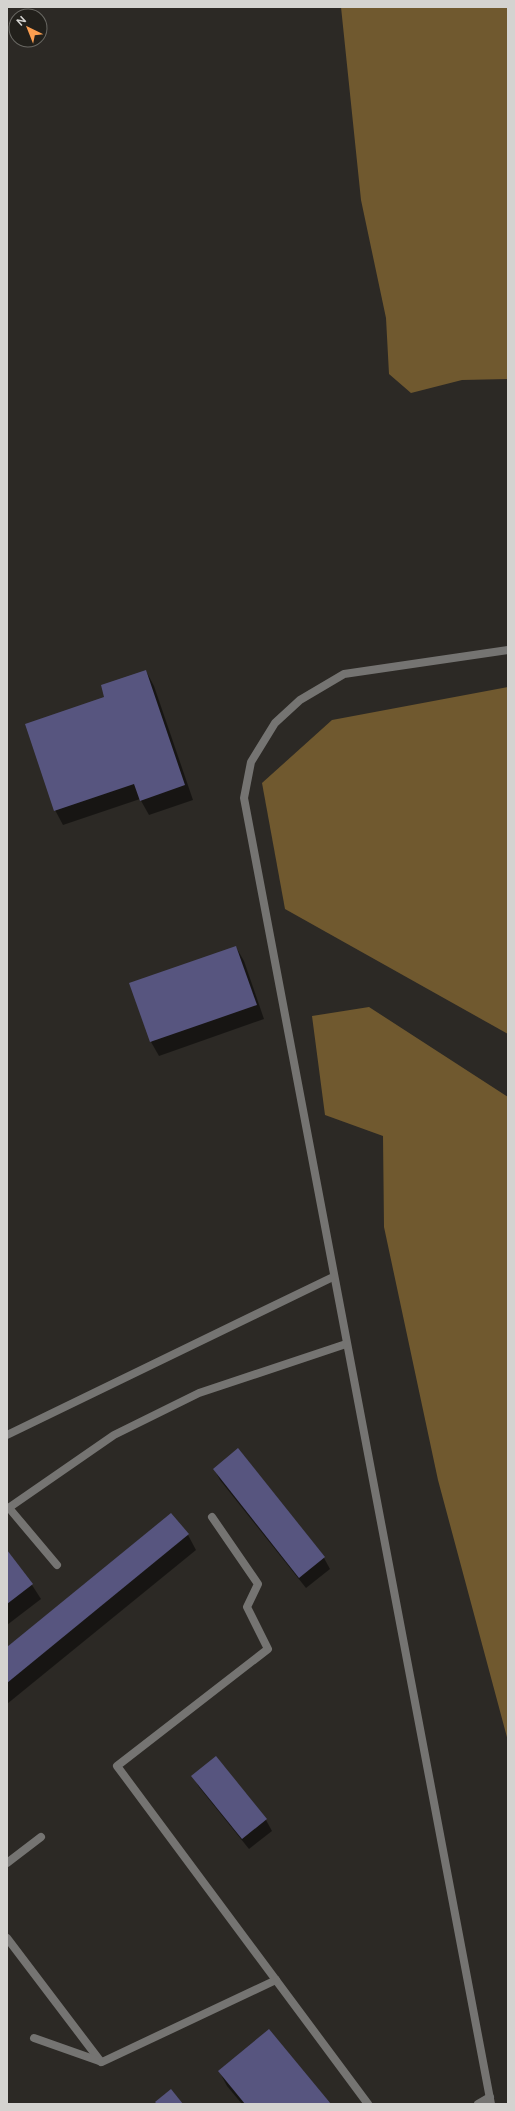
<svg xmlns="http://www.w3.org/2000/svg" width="515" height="2111" font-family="Figtree,sans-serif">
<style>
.forest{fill:#70592f}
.shadow{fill:#0007}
.building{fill:#57557f}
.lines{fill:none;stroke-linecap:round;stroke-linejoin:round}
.lane{stroke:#757472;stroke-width:8}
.street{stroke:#757472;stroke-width:8}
</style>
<rect width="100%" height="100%" fill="#2c2925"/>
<!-- forest -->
<g class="forest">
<polygon points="341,7 508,7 508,379 462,380 411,393 389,374 386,318 361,200"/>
<polygon points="508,687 508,1034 285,909 262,783 332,720"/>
<polygon points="369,1007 508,1097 508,1741 438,1480 384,1227 383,1136 325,1115 312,1016"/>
</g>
<!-- shadow -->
<g class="shadow">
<polygon points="146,671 154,686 193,800 149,815 140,799 63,825 55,810 105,697"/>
<polygon points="236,947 244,961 264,1019 159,1056 151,1042"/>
<polygon points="214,1469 324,1558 330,1569 306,1588 220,1480"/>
<polygon points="188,1535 196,1550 7,1704 7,1648"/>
<polygon points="7,1552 32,1585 41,1599 7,1625"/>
<polygon points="216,1758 266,1820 272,1831 249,1849 199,1787 193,1776"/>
<polygon points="219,2071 330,2104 242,2104 227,2086"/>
</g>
<!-- building -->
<g class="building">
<polygon points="146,670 185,785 140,801 134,784 54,811 25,724 104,697 101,685"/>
<polygon points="236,946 257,1005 150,1042 129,983"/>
<polygon points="238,1448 325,1557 299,1578 213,1469"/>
<polygon points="171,1513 189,1534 7,1683 7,1647"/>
<polygon points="7,1550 33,1584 7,1604"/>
<polygon points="216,1756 267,1819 242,1839 191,1776"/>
<polygon points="269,2029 331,2104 245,2104 218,2071"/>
<polygon points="171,2089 183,2104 157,2104 155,2102"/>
</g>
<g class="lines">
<!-- lane -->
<g class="lane">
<polyline points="7,1435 333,1277"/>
<polyline points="9,1508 57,1565"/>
<polyline points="7,1509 114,1435 199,1393 346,1344"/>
<polyline points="212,1517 258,1584 247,1607 268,1649 117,1766 368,2104"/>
<polyline points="7,1863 41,1837"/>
<polyline points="7,1938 101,2062"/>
<polyline points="34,2038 102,2062 276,1980"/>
<polyline points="478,2104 490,2097"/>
</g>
<!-- street -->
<polyline class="street" points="491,2104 244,798 251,762 275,723 300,700 344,674 508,650"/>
</g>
<!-- border -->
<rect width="515" height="2111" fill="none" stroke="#d4d3d0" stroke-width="16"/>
<!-- north arrow -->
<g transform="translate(28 28) rotate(317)"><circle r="19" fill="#22201b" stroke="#696863"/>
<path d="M0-3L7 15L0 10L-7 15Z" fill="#fb9e50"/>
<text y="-6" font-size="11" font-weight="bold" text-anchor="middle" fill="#d4d3d0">N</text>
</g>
</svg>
